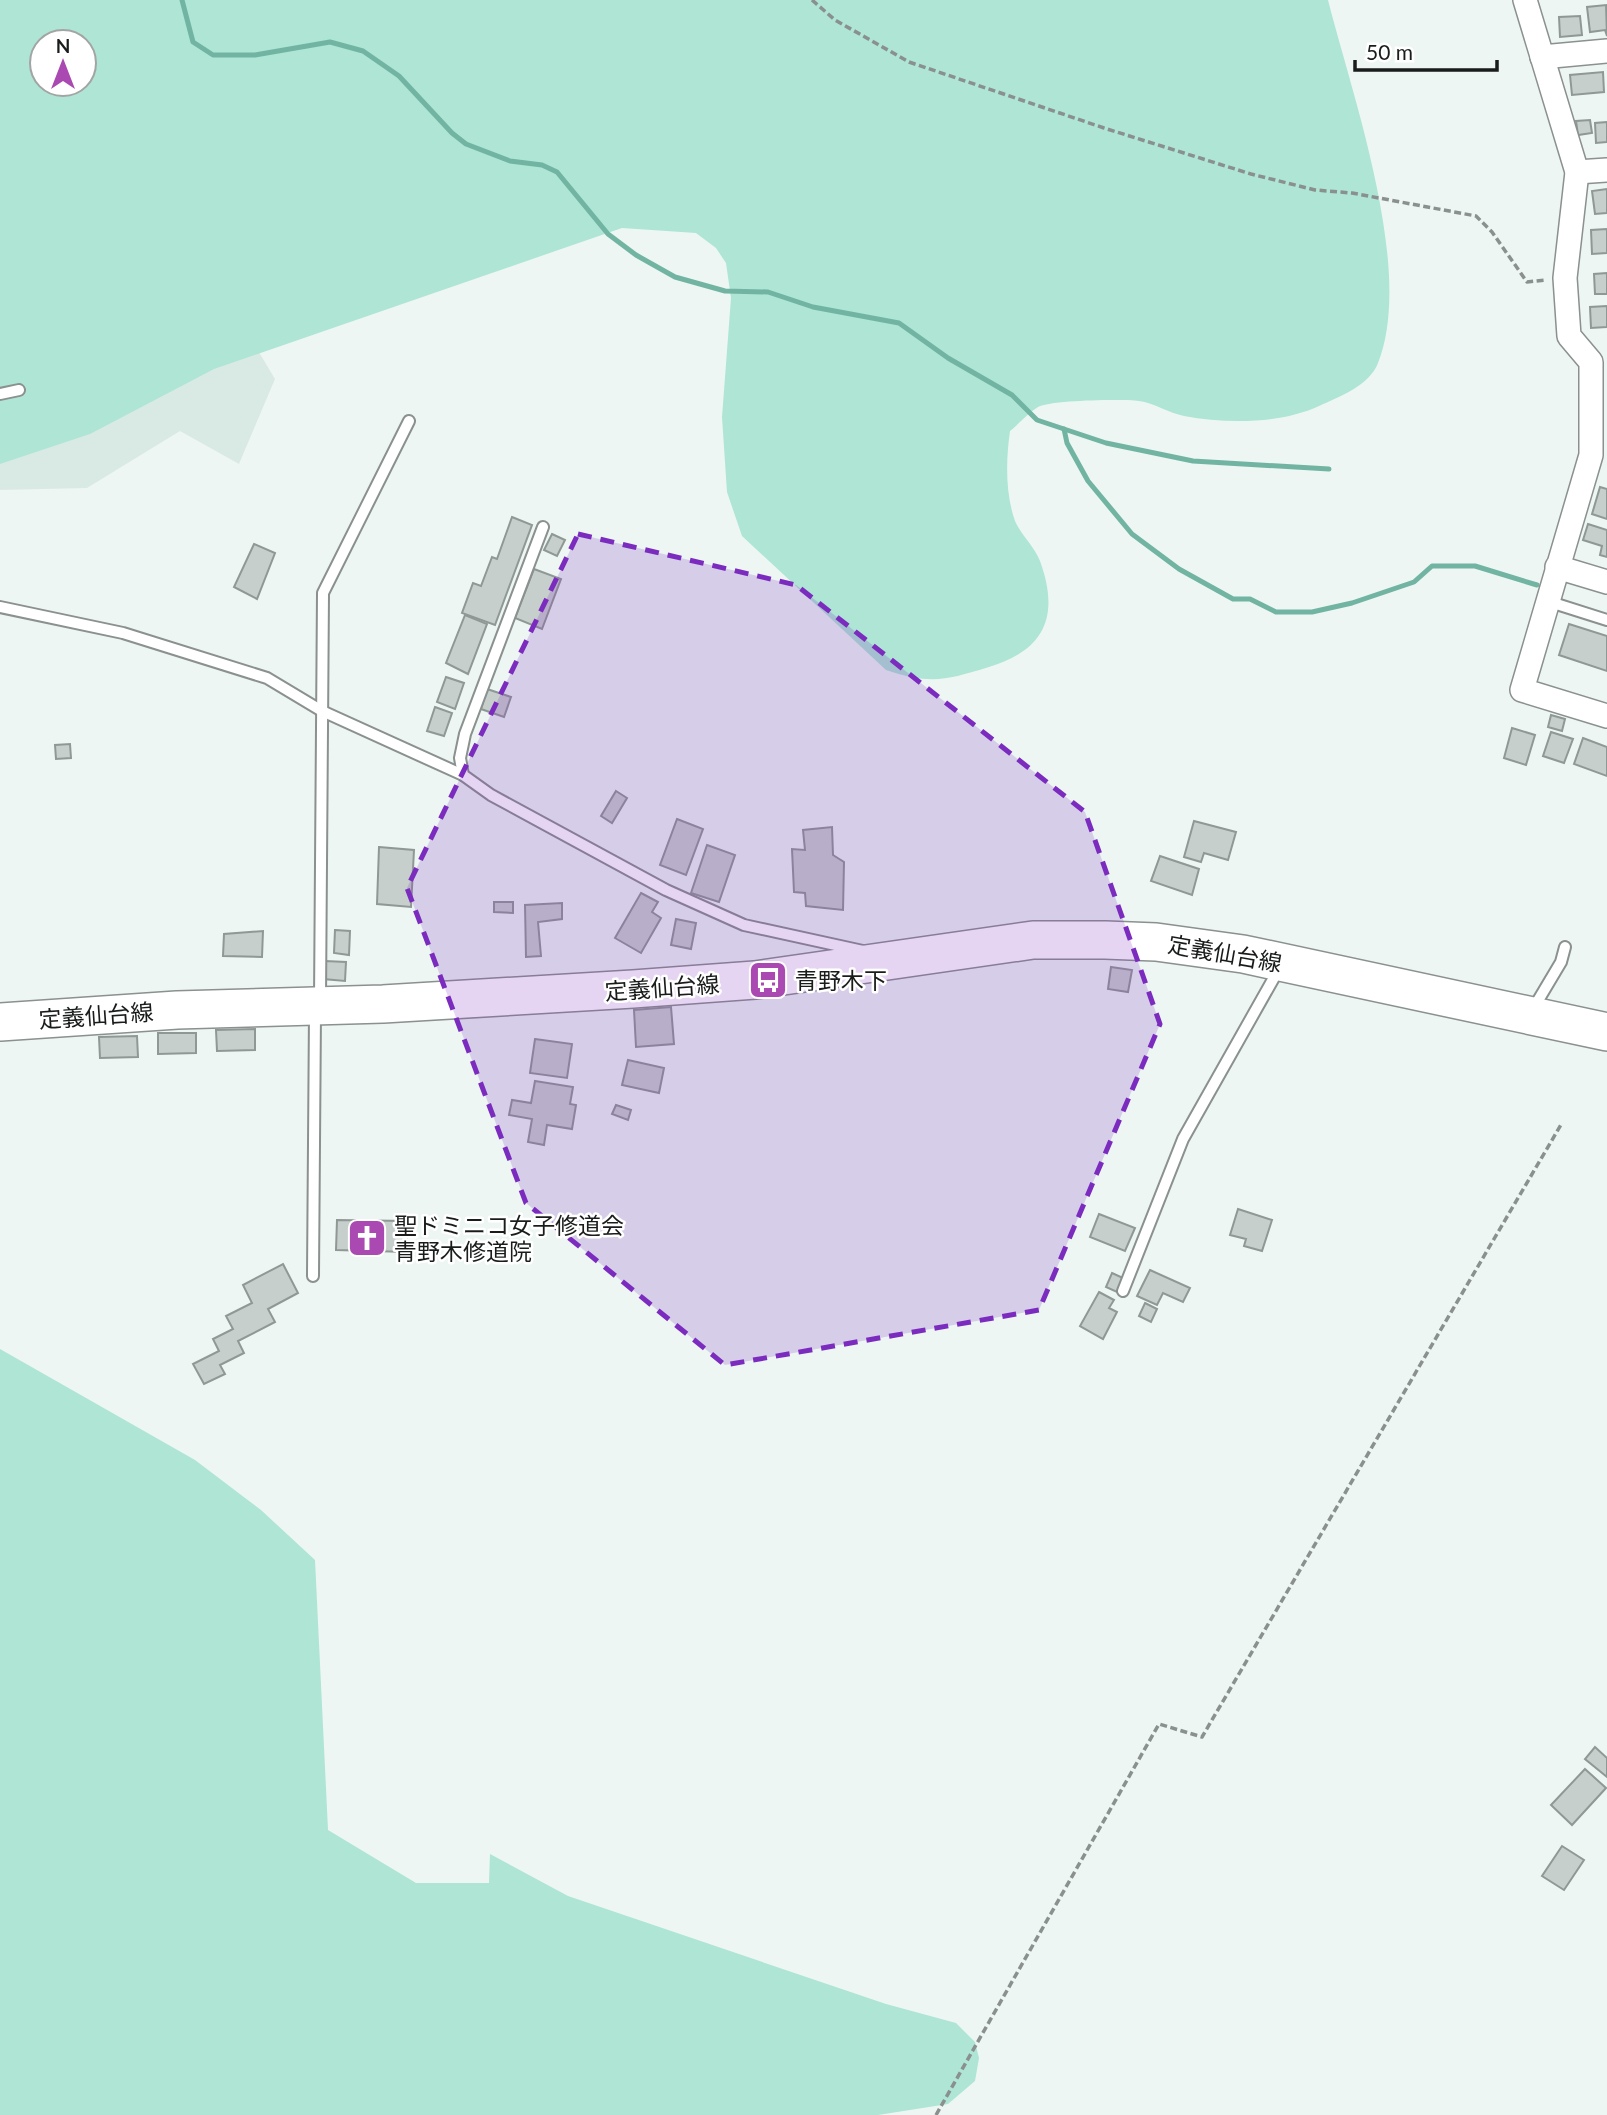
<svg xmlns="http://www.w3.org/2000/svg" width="1607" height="2115" font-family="Lato,'Noto Sans JP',sans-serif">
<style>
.built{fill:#d9eae5}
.green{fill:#aee5d5;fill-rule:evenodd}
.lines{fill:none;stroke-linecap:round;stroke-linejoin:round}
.stream{stroke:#72b4a2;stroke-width:5}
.building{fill:#c7cfcc;stroke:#909895;stroke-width:2}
.service-casing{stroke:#8a918f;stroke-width:14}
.minor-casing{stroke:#8a918f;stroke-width:26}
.primary-casing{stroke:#8a918f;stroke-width:40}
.path{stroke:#8a908e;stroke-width:3.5;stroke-dasharray:7 3.5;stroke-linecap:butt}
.service{stroke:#fff;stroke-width:10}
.minor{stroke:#fff;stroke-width:23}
.primary{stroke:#fff;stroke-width:37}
.marked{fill:#7b2cbf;fill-opacity:0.2;stroke:#7b2cbf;stroke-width:5;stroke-dasharray:14 9;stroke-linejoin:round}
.labels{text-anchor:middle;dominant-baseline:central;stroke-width:5;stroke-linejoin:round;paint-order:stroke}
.street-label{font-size:23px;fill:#191c1b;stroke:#fff}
.poi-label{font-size:23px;fill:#191c1b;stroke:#fff;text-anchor:start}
</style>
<rect width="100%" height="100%" fill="#edf6f3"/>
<!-- built -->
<polygon class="built" points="229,302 275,379 239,464 180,431 87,488 0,490 0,358"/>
<!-- green -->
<g class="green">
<path d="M0 0H1328C1352 95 1415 270 1378 363 1370 385 1339 397 1319 406 1280 424 1227 424 1184 416 1169 413 1154 403 1139 401 1122 399 1052 400 1038 407 1028 413 1019 424 1010 431 1006 459 1005 493 1015 521 1021 535 1035 547 1040 561 1060 616 1045 650 989 667 946 680 931 685 886 670L742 536 727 492 722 417 731 298 726 263 716 248 696 233 622 228 214 369 90 434 0 464ZM42 42H84V84H42Z"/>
<polygon points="0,1349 195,1460 261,1510 315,1560 328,1830 416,1883 489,1883 490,1854 568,1896 886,2004 956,2023 975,2042 979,2058 975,2081 948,2104 878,2115 0,2115"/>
</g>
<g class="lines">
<!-- stream -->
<g class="stream">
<polyline points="182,0 193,42 213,55 255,55 330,42 363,51 399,76 452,133 466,144 510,161 542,165 557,172 608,234 636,255 675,277 725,291 768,292 813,307 899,323 948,358 1012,395 1037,420 1106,443 1193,461 1329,469"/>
<polyline points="1064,429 1067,443 1088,481 1132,534 1179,569 1233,599 1250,599 1276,612 1312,612 1352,603 1414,582 1432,566 1475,566 1537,585"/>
</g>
</g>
<!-- building -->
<g class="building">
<polygon points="1606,5 1607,36 1605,30 1590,32 1587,7"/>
<polygon points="1580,16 1582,35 1560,37 1559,17"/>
<polygon points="1603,72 1604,92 1572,95 1570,75"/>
<polygon points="1590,120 1592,133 1578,135 1576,121"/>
<polygon points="1607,122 1607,142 1596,143 1595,123"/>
<polygon points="1607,189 1607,213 1595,214 1592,191"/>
<polygon points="1607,229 1607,253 1592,254 1591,230"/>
<polygon points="1607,273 1607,294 1595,294 1594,274"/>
<polygon points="1607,306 1607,327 1591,328 1590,307"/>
<polygon points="1600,487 1607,489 1607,519 1592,514"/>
<polygon points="512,517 532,525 495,625 462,613 473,583 481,586 492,557 497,559"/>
<polygon points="1588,524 1607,530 1607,557 1600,555 1602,546 1583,540"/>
<polygon points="552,534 565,540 557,556 544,550"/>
<polygon points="254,544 275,553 257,599 234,587"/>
<polygon points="534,569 561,579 542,629 515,618"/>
<polygon points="465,615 487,624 468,674 446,663"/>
<polygon points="1569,624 1607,636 1607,671 1559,655"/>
<polygon points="446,677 464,683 455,709 437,702"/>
<polygon points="487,689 511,697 504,717 481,709"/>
<polygon points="435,707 452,713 444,736 427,731"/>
<polygon points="1551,715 1565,719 1562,731 1548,727"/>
<polygon points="1512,728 1535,735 1526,765 1504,758"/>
<polygon points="1551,732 1573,739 1564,763 1543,756"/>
<polygon points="1583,738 1607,747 1607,776 1574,764"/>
<polygon points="70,744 71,758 56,759 55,745"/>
<polygon points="616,791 627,798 612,823 601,816"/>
<polygon points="677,819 703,829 686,875 660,865"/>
<polygon points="1194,821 1236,832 1228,860 1204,853 1201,862 1184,857"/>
<polygon points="832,827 833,855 844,862 843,910 806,906 805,893 794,892 792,849 805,850 803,830"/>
<polygon points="707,845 735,855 719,902 691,893"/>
<polygon points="379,847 414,850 411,907 377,904"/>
<polygon points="1160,856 1199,869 1192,895 1151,881"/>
<polygon points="641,893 658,902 652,912 661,918 641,953 615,938"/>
<polygon points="494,902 513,902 513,913 494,912"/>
<polygon points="562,903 562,919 538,922 541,956 526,957 525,905"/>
<polygon points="676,919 696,923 691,949 671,945"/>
<polygon points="335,930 350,931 349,955 334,953"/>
<polygon points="263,931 262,957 223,956 224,934"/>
<polygon points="325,961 346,962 345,981 323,979"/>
<polygon points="1111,967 1132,970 1128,992 1108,989"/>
<polygon points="671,1007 674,1044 636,1047 634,1010"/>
<polygon points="255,1029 255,1050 217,1051 216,1030"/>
<polygon points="158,1033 196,1033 196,1053 158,1054"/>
<polygon points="137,1036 138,1057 100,1058 99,1037"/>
<polygon points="535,1039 572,1044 567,1078 530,1073"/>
<polygon points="628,1060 664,1068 659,1093 622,1085"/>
<polygon points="535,1081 573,1087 570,1104 576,1105 572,1129 547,1125 544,1145 528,1142 532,1119 509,1115 512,1100 531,1103"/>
<polygon points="616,1105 631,1110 628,1120 612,1114"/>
<polygon points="1238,1209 1272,1220 1262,1251 1244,1246 1246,1239 1230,1235"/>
<polygon points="1099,1214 1135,1228 1125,1251 1090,1237"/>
<polygon points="337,1220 407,1221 407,1252 336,1250"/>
<polygon points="283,1264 298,1293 268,1309 275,1322 238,1341 244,1353 220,1365 225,1374 204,1384 193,1364 219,1351 213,1339 233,1329 226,1316 252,1303 243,1285"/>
<polygon points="1150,1270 1190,1288 1183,1302 1163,1293 1157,1305 1137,1296"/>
<polygon points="1112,1273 1123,1278 1117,1292 1106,1287"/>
<polygon points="1099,1292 1114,1300 1109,1308 1117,1312 1103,1339 1080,1326"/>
<polygon points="1145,1303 1157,1309 1151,1322 1139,1316"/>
<polygon points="1595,1747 1607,1758 1607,1777 1585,1759"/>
<polygon points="1585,1769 1606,1788 1572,1825 1551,1805"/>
<polygon points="1562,1846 1584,1860 1564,1890 1542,1876"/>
</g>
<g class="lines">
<!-- service casing -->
<g class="service-casing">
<g id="service">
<polyline points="0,394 19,390"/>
<polyline points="543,527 465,734 460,758 463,775 491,795 666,890 744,925 863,951"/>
<polyline points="1547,601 1607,620"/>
<polyline points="0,607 123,633 267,678 322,711 463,775"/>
<polyline points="320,999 323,593 409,421"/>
<polyline points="1533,1009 1561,962 1565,947"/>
<polyline points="313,1276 315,1012"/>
<polyline points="1123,1291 1183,1139 1280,967"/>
</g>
</g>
<!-- minor casing -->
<g class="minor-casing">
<g id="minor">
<polyline points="1525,0 1577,172 1565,278 1569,336 1591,362 1591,455 1522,690 1607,716"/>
<polyline points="1542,57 1607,51"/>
<polyline points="1577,172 1607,170"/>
<polyline points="1557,567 1607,582"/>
</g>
</g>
<!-- primary casing -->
<g class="primary-casing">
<polyline id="primary" points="0,1022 177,1010 383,1004 633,989 755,980 1033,940 1105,940 1156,942 1243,954 1607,1032"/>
</g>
<!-- path -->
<g class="path">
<polyline points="812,0 835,20 909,62 1104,128 1251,174 1315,190 1352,193 1476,216 1492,232 1527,282 1545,280"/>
<polyline points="936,2115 1159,1724 1202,1737 1562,1123"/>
</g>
<!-- service -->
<use href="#service" class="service"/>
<!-- minor -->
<use href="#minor" class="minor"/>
<!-- primary -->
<use href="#primary" class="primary"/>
</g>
<!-- marked area -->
<path class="marked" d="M578 534 796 585 1085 812 1160 1024 1039 1310 725 1365 526 1203 407 888Z"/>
<!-- icons -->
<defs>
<g id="bus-square" transform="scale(2.0125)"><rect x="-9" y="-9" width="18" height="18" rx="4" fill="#a949b1" stroke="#fff"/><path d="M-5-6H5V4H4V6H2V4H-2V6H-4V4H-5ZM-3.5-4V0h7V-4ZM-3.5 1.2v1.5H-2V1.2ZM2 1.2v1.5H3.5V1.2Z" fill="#fff"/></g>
<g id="church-square" transform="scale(2.0125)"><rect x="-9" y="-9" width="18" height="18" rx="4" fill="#a949b1" stroke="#fff"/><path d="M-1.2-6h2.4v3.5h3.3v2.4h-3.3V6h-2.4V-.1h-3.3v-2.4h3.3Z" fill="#fff"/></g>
</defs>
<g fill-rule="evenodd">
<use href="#bus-square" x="768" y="980"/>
<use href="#church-square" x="367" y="1238"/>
</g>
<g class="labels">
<!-- street labels -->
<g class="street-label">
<text transform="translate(1225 953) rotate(10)">定義仙台線</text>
<text transform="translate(662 987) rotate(-4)">定義仙台線</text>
<text transform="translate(96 1015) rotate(-4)">定義仙台線</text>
</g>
<!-- poi labels -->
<g class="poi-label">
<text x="795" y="980">青野木下</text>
<text x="394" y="1225">聖ドミニコ女子修道会<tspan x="394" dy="26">青野木修道院</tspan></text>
</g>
</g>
<!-- north arrow -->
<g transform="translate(63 63)"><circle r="33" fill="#ffffff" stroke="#a3a4a4" stroke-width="2"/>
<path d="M0-5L12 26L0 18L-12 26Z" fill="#a949b1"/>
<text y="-10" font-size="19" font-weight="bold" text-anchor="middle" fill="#191c1b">N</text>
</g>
<!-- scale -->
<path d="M1355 60v10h142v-10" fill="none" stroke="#191c1b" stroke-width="3.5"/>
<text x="1366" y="60" font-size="21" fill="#191c1b" stroke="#ffffff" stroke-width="5" paint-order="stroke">50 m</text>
</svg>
